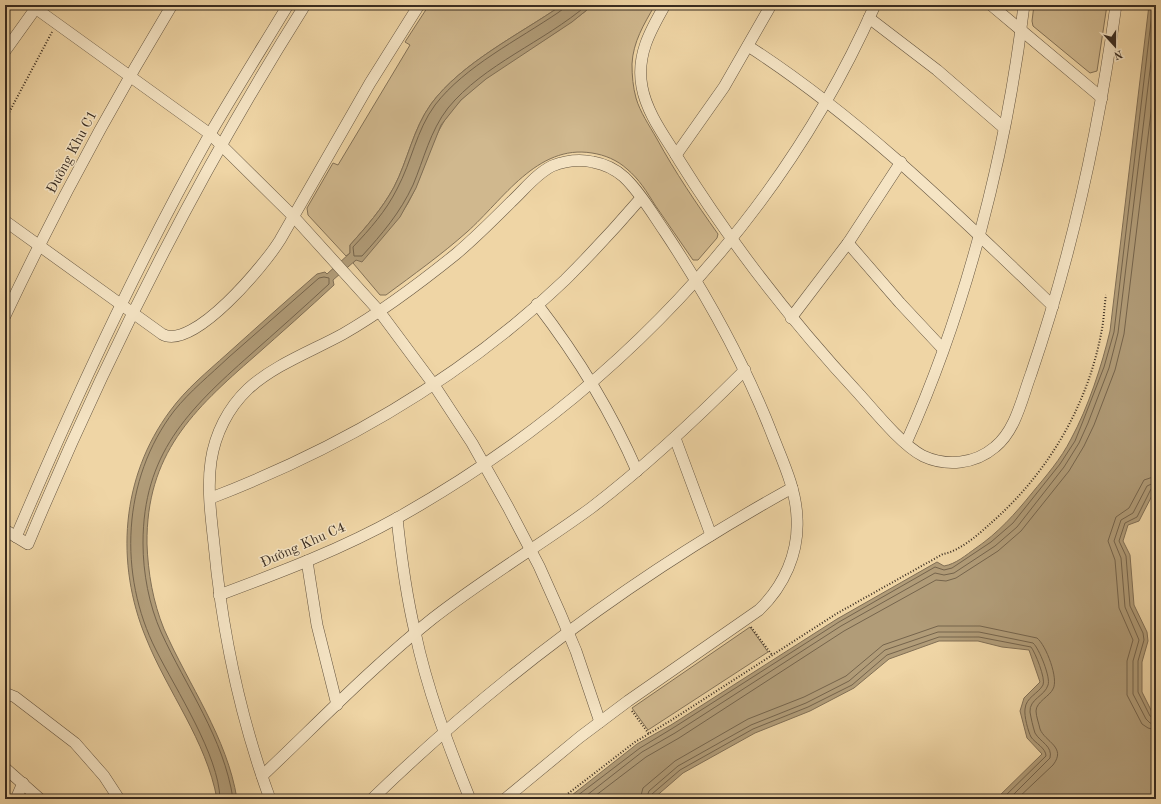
<svg xmlns="http://www.w3.org/2000/svg" width="1161" height="804" font-family="'Old Standard TT',serif">
<style>
.green{fill:#d0b88e;stroke:#847257}
.water{fill:#b19c78;stroke:#816f55}
.lines{fill:none;stroke-linecap:round;stroke-linejoin:round}
.shore{stroke:#75644c;stroke-width:1}
.street-casing{stroke:#665641;stroke-width:12}
.path{stroke:#392c20;stroke-width:2;stroke-dasharray:1 2;stroke-linecap:butt}
.street{stroke:#f5e4c4;stroke-width:11}
.labels{text-anchor:middle;dominant-baseline:central;stroke-width:3;stroke-linejoin:round;paint-order:stroke}
.street-label{font-size:14px;fill:#392c20;stroke:#f5e4c4}
</style>
<rect width="100%" height="100%" fill="#efd5a5"/>
<filter id="stains"><feTurbulence type="fractalNoise" baseFrequency=".005" numOctaves="4"/><feColorMatrix values="0 0 0 0 .2 0 0 0 0 .09 0 0 0 0 .02 0 0 0 .5 -.17"/></filter>
<radialGradient id="worn" r=".72"><stop offset=".6" stop-color="#630" stop-opacity="0"/><stop offset="1" stop-color="#630" stop-opacity=".3"/></radialGradient>
<!-- green -->
<g class="green">
<path d="M429 5H562C520 34 461 63 431 104 413 129 408 160 394 187 382 209 366 227 350 245V253L346 256 308 215 307 208 333 163 338 165 410 45 405 42Z"/>
<path d="M593 5H655C644 24 633 42 632 64 632 76 633 87 636 98 640 112 649 125 657 139 675 172 696 203 718 234L717 238 698 260H693C680 242 668 223 655 205 647 192 639 179 627 169 617 160 605 155 592 153 537 144 503 200 467 232 441 255 413 275 386 295H380L353 263C372 245 395 226 408 203 425 173 430 137 452 110 488 67 550 42 593 5Z"/>
<polygon points="1034,5 1107,5 1097,71 1090,73 1033,26 1032,21"/>
<polygon points="750,627 768,652 648,730 632,708"/>
</g>
<!-- water -->
<g class="water">
<path d="M562 5H593L572 22 486 79 461 100 441 125 416 188 400 217 362 262 356 260 333 280 334 285C308 309 281 333 255 356 193 410 146 454 147 544 148 573 153 602 164 629 189 686 227 737 237 799H217C206 740 168 693 146 638 115 563 121 477 170 411 186 389 207 372 227 354 257 327 287 300 317 274L325 272 327 274 350 253V245C366 227 382 209 394 187 408 160 413 129 431 104 461 63 520 34 562 5Z"/>
<path d="M1149 5H1156V488L1139 521 1128 525 1123 541 1130 555 1134 605 1147 632 1148 641 1142 662V692L1153 714 1156 715V799H996L1042 754 1027 738 1020 711 1024 698 1040 682 1029 650 1002 647 978 641H939L889 659 854 688 810 711 755 733 683 773 653 799H567L637 744 671 725 837 619 937 562 944 566C956 564 966 555 976 548 998 533 1015 514 1032 493 1046 476 1061 459 1071 439 1088 408 1102 365 1110 331Z"/>
</g>
<g class="lines">
<!-- shore -->
<g class="shore">
<path d="M564 5 563 9 559 12C518 40 465 66 435 105 416 131 412 161 397 189 386 211 370 229 353 247L354 256H362C382 234 400 213 413 185 424 159 430 131 448 108 484 64 544 42 587 5"/>
<polyline points="1156,476 1144,480 1129,508 1116,517 1108,541 1115,560 1119,608 1133,640 1127,661 1127,695 1142,724 1148,728 1156,730"/>
<polyline points="1156,482 1147,486 1133,513 1121,520 1114,541 1121,558 1125,607 1139,640 1133,661 1133,694 1146,719 1150,723 1156,724"/>
<polyline points="1156,487 1151,489 1137,517 1125,523 1119,541 1126,556 1130,606 1143,633 1144,640 1138,661 1138,692 1150,716 1156,719"/>
<path d="M220 799C219 755 176 690 156 650 118 575 122 479 174 411 190 391 210 375 229 357 259 331 289 304 319 278L324 277 329 278V284C303 308 276 332 250 355 188 410 143 454 143 543 143 573 149 605 161 632 186 687 224 738 233 799"/>
<polyline points="573,799 640,748 673,728 839,622 935,567 944,570 952,568 991,542 1013,523 1060,464 1075,441 1083,421 1104,367 1114,332 1153,5"/>
<polyline points="582,799 642,752 675,733 841,626 935,573 944,575 954,573 995,546 1017,527 1064,467 1079,443 1088,423 1109,368 1118,333 1156,21"/>
<polyline points="591,799 646,757 679,738 844,631 936,580 946,581 956,578 998,551 1021,531 1069,471 1084,446 1094,425 1115,370 1124,334 1156,71"/>
<path d="M640 799 643 788 675 761 748 719 804 697 846 676 883 645 938 626H980L1037 638C1046 645 1059 679 1053 689 1050 696 1036 702 1036 711 1036 716 1039 724 1040 729 1045 742 1067 747 1053 765L1017 799"/>
<path d="M646 799 649 791 678 766 751 725 806 703 849 681 885 650 938 632H979L1033 643C1039 648 1051 678 1048 685 1045 696 1029 699 1030 712 1031 718 1033 727 1035 733 1040 742 1053 746 1050 758L1009 799"/>
<path d="M651 799 652 794 680 770 753 729 808 707 852 685 887 655 939 637H979L1031 647C1035 652 1046 679 1043 685 1038 694 1026 697 1025 709 1024 716 1028 731 1031 737 1035 743 1046 748 1046 756L1002 799"/>
</g>
<!-- street casing -->
<g class="street-casing">
<g id="street">
<polyline points="31,5 210,134 293,216 379,311 434,385 472,443 508,507 539,566 560,613 576,651 600,722"/>
<path d="M665 5C650 31 636 56 642 87 647 114 666 138 679 160 732 245 792 322 860 395 876 413 902 445 923 456 947 467 975 464 995 447 1016 430 1022 398 1031 374 1072 254 1099 130 1116 5"/>
<polyline points="991,5 1102,98"/>
<polyline points="869,18 937,70 1004,128"/>
<path d="M748 46C861 119 956 213 1053 306"/>
<polyline points="5,51 38,5"/>
<polyline points="676,155 724,87 771,5"/>
<path d="M5 221 162 334C193 352 266 263 280 240L370 83 419 5"/>
<polyline points="848,243 900,303 943,349"/>
<path d="M537 304C577 356 611 411 637 471"/>
<path d="M5 316C55 210 111 106 172 5"/>
<polyline points="791,318 848,243 901,162"/>
<polyline points="675,438 711,535"/>
<path d="M906 443C966 310 1007 150 1024 5"/>
<path d="M211 498C341 448 463 377 565 280 591 254 617 226 641 198"/>
<path d="M397 518C401 556 406 594 415 632 427 689 448 745 470 799"/>
<path d="M5 530 28 544C106 357 197 176 305 5"/>
<path d="M16 537C74 400 137 264 210 134 235 91 262 48 288 5"/>
<polyline points="307,561 317,625 337,705"/>
<path d="M219 595C281 572 342 549 399 517 607 400 778 224 875 5"/>
<polyline points="5,693 15,697 75,743 104,776 119,799"/>
<polyline points="5,768 40,799"/>
<path d="M262 776C318 723 372 667 432 619 483 579 539 546 591 508 646 466 696 419 745 370"/>
<polyline points="16,799 23,783"/>
<path d="M270 799C240 717 222 631 214 544 211 517 207 488 211 461 215 434 228 408 248 389 274 365 312 351 343 334 383 311 420 283 456 254 475 238 493 220 511 202 524 190 536 174 552 166 565 161 579 159 593 162 604 164 615 169 624 177 640 192 652 213 665 232 708 297 746 366 774 439 784 464 796 490 797 518 799 553 784 586 759 610L628 701 580 737 505 799"/>
<path d="M372 799C498 677 638 573 792 488"/>
</g>
</g>
<!-- path -->
<g class="path">
<polyline points="5,120 52,32"/>
<polyline points="751,627 772,655"/>
<polyline points="632,711 649,734"/>
<path d="M561 799 635 742 670 721 836 614 943 554C960 551 979 534 991 523 1047 474 1087 407 1101 334 1104 321 1104 308 1106 295"/>
</g>
<!-- street -->
<use href="#street" class="street"/>
</g>
<g class="labels">
<!-- street labels -->
<g class="street-label">
<text transform="translate(72 152) rotate(-62)">Đường Khu C1</text>
<text transform="translate(303 545) rotate(-24)">Đường Khu C4</text>
</g>
</g>
<!-- margin -->
<rect width="1161" height="804" fill="none" stroke="#efd5a5" stroke-width="20"/>
<rect x="6" y="6" width="1149" height="792" fill="none" stroke="#392c20" stroke-width="2"/>
<rect x="10" y="10" width="1141" height="784" fill="none" stroke="#392c20"/>
<!-- north arrow -->
<g transform="translate(1115 46) rotate(159)" stroke="#f5e4c4" stroke-width="3" paint-order="stroke">
<path d="M0-3L7 15L0 10L-7 15Z" fill="#392c20"/>
<text y="-6" font-size="11" font-weight="bold" text-anchor="middle" fill="#392c20">N</text>
</g>
<rect width="100%" height="100%" filter="url(#stains)"/>
<rect width="100%" height="100%" fill="url(#worn)"/>
</svg>
